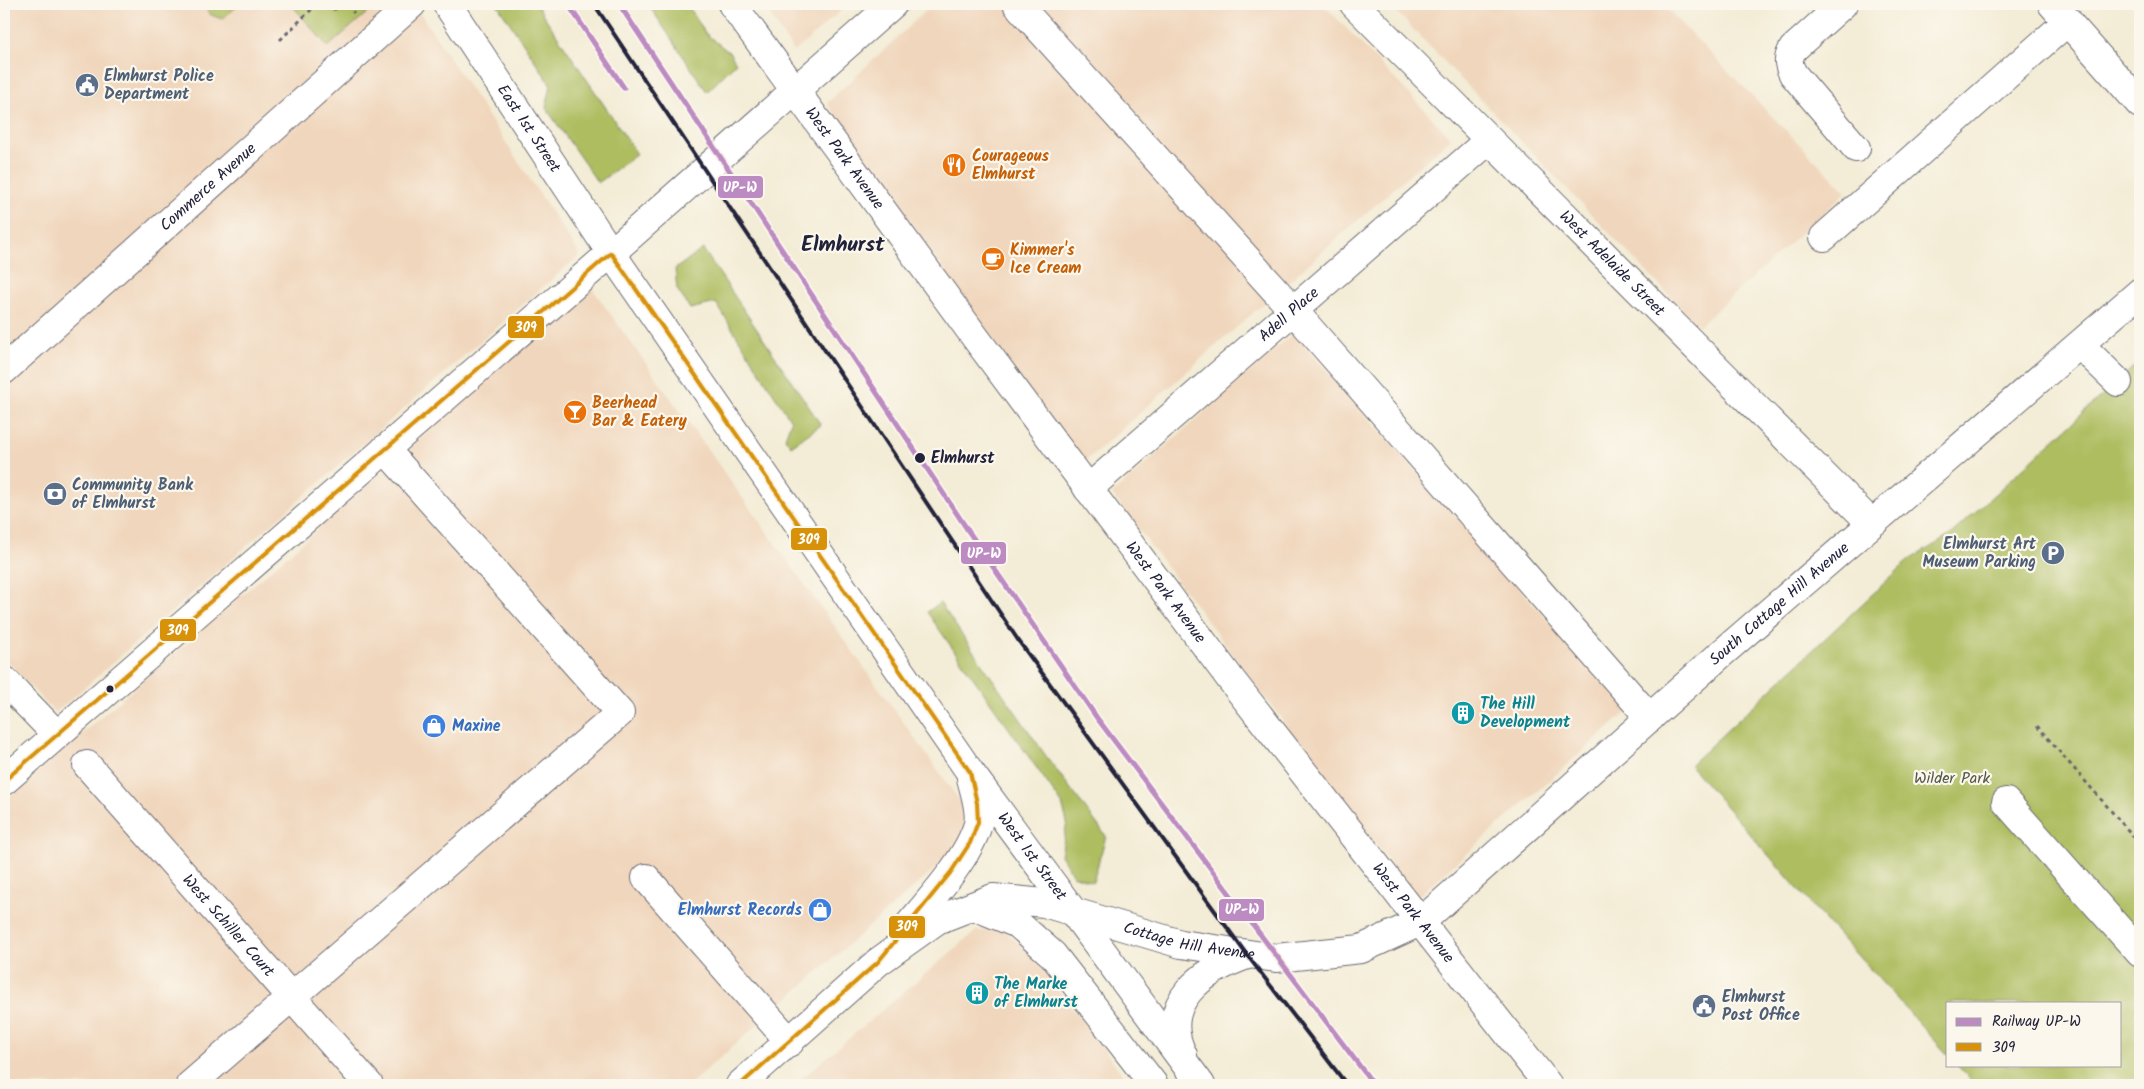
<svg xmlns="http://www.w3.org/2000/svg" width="2144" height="1089" font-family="Kalam,sans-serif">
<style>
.built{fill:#f0d6bc}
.green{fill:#aebd60;stroke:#68704e}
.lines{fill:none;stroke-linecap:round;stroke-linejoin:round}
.minor-casing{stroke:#6b6971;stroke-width:30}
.path{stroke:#6b6971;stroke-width:3;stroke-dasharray:4 4;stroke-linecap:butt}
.minor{stroke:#fff;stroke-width:28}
.rail{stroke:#22223b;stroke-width:4}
.bus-1-casing{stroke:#fbf7ec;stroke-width:8}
.bus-1{stroke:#d79209;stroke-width:4}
.rail-1-casing{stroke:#fbf7ec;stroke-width:9}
.rail-1{stroke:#bc8bc1;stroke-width:5}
.stop-dot{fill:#22223b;stroke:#fbf7ec;stroke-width:2}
.labels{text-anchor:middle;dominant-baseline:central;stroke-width:4.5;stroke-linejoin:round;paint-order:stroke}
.service-label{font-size:16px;font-weight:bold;fill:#4e5e75;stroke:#fbf7ec;text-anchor:start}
.street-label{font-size:16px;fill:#22223b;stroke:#fbf7ec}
.food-label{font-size:16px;font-weight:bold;fill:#c56008;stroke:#fbf7ec;text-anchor:start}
.stop-label{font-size:16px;font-weight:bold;fill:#22223b;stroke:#fbf7ec;text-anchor:start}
.culture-label{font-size:16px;font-weight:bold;fill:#0d838f;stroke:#fbf7ec;text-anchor:start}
.shop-label{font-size:16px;font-weight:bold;fill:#366cbe;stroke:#fbf7ec;text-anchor:start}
.park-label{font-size:16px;fill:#535848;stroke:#fbf7ec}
.district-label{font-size:21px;font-weight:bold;fill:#22223b;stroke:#fbf7ec}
.line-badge{stroke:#fbf7ec;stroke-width:2}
.badge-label{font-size:14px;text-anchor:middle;font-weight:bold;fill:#fff}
</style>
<rect width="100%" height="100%" fill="#fbf7ec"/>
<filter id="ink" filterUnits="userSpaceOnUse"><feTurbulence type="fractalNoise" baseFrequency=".02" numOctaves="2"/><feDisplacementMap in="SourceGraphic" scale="10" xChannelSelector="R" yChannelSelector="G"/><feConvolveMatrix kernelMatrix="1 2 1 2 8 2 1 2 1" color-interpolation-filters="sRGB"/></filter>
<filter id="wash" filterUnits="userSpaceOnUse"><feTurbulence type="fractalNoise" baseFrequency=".0096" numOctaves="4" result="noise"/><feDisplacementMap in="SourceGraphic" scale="20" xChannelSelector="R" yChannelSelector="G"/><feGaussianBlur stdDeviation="1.12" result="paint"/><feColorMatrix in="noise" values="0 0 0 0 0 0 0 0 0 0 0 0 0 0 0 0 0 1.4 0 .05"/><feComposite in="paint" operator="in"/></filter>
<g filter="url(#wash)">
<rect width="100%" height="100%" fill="#f3ecd6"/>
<!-- built -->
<g class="built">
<polygon points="4,4 414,4 580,255 55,713 4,658"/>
<polygon points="763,4 848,4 794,52"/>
<polygon points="933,4 1323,4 1451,138 1081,465 827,103"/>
<polygon points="1389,4 1662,4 1846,192 1699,326"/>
<polygon points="591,287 980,829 689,1085 4,1085 4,801 293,551"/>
<polygon points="1293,333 1628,711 1416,898 1112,494"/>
<polygon points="1003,930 1028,951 1131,1085 794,1085 976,931"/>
</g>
<!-- green -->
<g class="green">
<polygon points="201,4 240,4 222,19 211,15"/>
<polygon points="291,4 377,4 328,47"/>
<polygon points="497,4 536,4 637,154 598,183 546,108 551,85"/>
<polygon points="648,4 687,4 706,34 730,53 736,63 707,92"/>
<polygon points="703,249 821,425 791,446 785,438 791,421 716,303 690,309 677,289 675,269"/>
<polygon points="2140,361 2140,1085 1975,1085 1957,1065 2120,1065 2120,1003 1948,1003 1948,1055 1817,911 1690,765 1909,560 1949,536"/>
<polygon points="940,603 1046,756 1106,836 1093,882 1073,875 1061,855 1067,822 1062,804 927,612"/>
</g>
</g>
<g filter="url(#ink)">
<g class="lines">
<!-- minor casing -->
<g class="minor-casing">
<g id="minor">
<path id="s1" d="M447 4 611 253 970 772 1201 1085"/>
<path id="s2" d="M732 4 975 337 1232 681 1548 1085"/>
<polyline points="1017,4 1293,310 1650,718"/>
<path id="s3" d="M1354 4 1871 523"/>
<path d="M1843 4 1793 49C1787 59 1788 64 1793 74L1856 148"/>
<polyline points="2052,4 2140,104"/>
<polyline points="1824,237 2068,21"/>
<polyline points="2080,345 2118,382"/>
<path id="s4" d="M4 370 412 4"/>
<path id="s5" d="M1088 489 1489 140"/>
<polyline points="4,680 56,734"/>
<path id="s6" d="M87 765 369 1085"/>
<polyline points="4,781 611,253 893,4"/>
<polyline points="2006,802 2140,953"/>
<polyline points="646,878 790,1042"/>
<polyline points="974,906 1018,924 1053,955 1154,1085"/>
<path d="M903 932C926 904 968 860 978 824 981 810 974 791 971 778"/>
<path d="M1183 1055C1156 1003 1204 970 1247 955"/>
<polyline points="190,1085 620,713 385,449"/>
<path id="s7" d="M740 1085 878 962 937 920 993 898 1044 903 1181 944 1276 958 1361 949 1422 921 1721 654 2140 292"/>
</g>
</g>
<!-- path -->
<g class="path">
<path d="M318 4C328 11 336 11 346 4L354 13"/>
<polyline points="280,40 317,4"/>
<polyline points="2037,726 2140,844"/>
</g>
<!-- minor -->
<use href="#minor" class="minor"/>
<!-- rail -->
<polyline class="rail" points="594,4 1018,640 1247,955 1347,1085"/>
<!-- bus-1 casing -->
<g class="bus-1-casing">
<polyline id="bus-1" points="4,781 611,253 970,772 977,803 978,822 970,843 951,872 878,962 740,1085"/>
</g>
<!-- bus-1 -->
<use href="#bus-1" class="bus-1"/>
<!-- rail-1 casing -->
<g class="rail-1-casing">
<g id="rail-1">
<polyline points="568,4 624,88"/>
<polyline points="619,4 969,532 1097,718 1374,1085"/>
</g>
</g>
<!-- rail-1 -->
<use href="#rail-1" class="rail-1"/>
</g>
</g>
<!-- icons -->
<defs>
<g id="civic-disc" transform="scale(1.25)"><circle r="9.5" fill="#5c6f8a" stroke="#fbf7ec"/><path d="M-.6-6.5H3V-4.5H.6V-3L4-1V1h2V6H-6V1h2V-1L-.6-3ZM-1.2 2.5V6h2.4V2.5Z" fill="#fff"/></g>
<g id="restaurant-disc" transform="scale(1.25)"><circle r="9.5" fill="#e8710a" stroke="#fbf7ec"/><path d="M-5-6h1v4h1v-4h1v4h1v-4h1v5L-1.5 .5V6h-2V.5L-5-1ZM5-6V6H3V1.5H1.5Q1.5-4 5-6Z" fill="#fff"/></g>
<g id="cafe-disc" transform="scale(1.25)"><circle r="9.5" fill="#e8710a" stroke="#fbf7ec"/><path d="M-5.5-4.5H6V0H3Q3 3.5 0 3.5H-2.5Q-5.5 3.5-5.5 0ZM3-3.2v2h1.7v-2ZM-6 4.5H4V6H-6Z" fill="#fff"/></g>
<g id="bar-disc" transform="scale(1.25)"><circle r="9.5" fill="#e8710a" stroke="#fbf7ec"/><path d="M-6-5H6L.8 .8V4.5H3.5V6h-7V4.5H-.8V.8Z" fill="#fff"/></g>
<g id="bank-disc" transform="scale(1.25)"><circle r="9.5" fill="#5c6f8a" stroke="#fbf7ec"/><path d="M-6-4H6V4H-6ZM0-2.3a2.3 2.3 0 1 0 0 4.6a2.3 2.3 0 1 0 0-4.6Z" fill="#fff"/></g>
<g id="parking-disc" transform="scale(1.25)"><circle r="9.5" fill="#5c6f8a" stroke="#fbf7ec"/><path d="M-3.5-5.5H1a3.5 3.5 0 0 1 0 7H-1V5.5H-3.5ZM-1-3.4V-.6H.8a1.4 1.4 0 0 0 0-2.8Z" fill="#fff"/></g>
<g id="building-disc" transform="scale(1.25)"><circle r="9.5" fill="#0f9aa8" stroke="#fbf7ec"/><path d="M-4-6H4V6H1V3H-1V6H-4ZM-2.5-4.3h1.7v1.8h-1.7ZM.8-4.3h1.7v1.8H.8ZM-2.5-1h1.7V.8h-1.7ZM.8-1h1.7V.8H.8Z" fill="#fff"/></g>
<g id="shop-disc" transform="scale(1.25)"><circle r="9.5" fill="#3f7fe0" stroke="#fbf7ec"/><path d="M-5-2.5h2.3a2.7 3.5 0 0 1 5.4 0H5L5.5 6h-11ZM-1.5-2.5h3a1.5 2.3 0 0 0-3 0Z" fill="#fff"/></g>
</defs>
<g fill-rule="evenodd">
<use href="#civic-disc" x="87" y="85"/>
<use href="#restaurant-disc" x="954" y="165"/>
<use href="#cafe-disc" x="993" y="259"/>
<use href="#bar-disc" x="575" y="412"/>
<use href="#bank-disc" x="55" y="494"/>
<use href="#parking-disc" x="2053" y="553"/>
<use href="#building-disc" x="1463" y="713"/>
<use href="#shop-disc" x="434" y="726"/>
<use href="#shop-disc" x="820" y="910"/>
<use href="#building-disc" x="977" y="993"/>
<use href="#civic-disc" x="1704" y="1006"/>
</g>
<!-- markers -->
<g class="stop-dot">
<circle cx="920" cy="458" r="6"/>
<circle cx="110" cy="689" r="4.5"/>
</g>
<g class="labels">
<!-- service labels -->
<g class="service-label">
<text x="104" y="76">Elmhurst Police<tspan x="104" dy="18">Department</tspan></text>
<text x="72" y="485">Community Bank<tspan x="72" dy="18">of Elmhurst</tspan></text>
<text x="2036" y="544" text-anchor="end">Elmhurst Art<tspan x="2036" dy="18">Museum Parking</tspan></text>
<text x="1722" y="997">Elmhurst<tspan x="1722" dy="18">Post Office</tspan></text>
</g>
<!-- street labels -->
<g class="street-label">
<text stroke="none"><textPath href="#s1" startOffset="149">East 1st Street</textPath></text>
<text stroke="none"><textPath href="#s2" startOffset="191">West Park Avenue</textPath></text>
<text stroke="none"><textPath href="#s4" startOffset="274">Commerce Avenue</textPath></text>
<text stroke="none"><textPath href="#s3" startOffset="366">West Adelaide Street</textPath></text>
<text stroke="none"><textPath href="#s5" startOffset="266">Adell Place</textPath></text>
<text stroke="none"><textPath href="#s2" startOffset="731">West Park Avenue</textPath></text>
<text stroke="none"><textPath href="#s7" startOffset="1238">South Cottage Hill Avenue</textPath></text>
<text stroke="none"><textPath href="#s1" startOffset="1034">West 1st Street</textPath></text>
<text stroke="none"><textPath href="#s2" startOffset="1136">West Park Avenue</textPath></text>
<text stroke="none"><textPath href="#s6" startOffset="214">West Schiller Court</textPath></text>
<text stroke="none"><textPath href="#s7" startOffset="519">Cottage Hill Avenue</textPath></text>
</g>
<!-- food labels -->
<g class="food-label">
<text x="972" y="156">Courageous<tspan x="972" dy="18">Elmhurst</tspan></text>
<text x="1010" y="250">Kimmer's<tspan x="1010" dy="18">Ice Cream</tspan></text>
<text x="592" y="403">Beerhead<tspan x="592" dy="18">Bar &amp; Eatery</tspan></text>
</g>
<!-- stop labels -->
<g class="stop-label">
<text x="931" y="458">Elmhurst</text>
</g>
<!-- culture labels -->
<g class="culture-label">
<text x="1480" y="704">The Hill<tspan x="1480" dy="18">Development</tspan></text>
<text x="994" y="984">The Marke<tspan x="994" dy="18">of Elmhurst</tspan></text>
</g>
<!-- shop labels -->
<g class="shop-label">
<text x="452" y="726">Maxine</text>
<text x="802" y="910" text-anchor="end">Elmhurst Records</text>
</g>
<!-- park labels -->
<g class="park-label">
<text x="1952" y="778">Wilder Park</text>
</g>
<!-- district labels -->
<g class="district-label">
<text x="843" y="245">Elmhurst</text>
</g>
</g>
<g class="line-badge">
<rect x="717" y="175" width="47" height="24" rx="5" fill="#bc8bc1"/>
<rect x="507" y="315" width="38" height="24" rx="5" fill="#d79209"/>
<rect x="790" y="527" width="38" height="24" rx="5" fill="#d79209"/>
<rect x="960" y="541" width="47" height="24" rx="5" fill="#bc8bc1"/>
<rect x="159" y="618" width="38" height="24" rx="5" fill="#d79209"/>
<rect x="1218" y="898" width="47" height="24" rx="5" fill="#bc8bc1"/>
<rect x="888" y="915" width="38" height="24" rx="5" fill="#d79209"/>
</g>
<g class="badge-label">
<text x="740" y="192">UP-W</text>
<text x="526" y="332">309</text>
<text x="809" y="544">309</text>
<text x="984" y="558">UP-W</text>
<text x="178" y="635">309</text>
<text x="1242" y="914">UP-W</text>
<text x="907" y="931">309</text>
</g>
<!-- margin -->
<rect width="2144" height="1089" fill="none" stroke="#fbf7ec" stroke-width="20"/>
<!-- legend -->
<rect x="1946" y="1002" width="175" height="65" fill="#fbf7ec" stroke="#a4a2a5"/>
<rect x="1956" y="1018" width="25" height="8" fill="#bc8bc1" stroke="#a4a2a5"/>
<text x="1992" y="1026" font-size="15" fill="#22223b">Railway UP-W</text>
<rect x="1956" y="1043" width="25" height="8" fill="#d79209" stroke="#a4a2a5"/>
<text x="1992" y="1052" font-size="15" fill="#22223b">309</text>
</svg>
